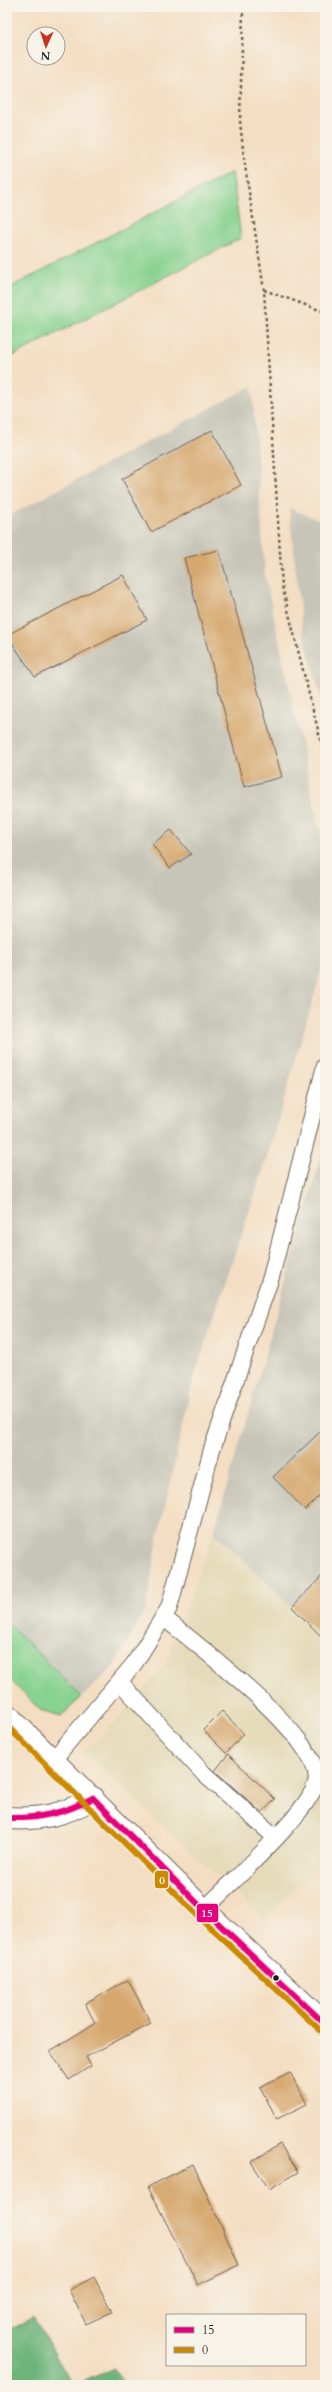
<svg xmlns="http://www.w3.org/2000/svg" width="332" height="2392" font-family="Cardo,serif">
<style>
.built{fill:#e5dbba}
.industrial{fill:#c7c5b8}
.green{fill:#87d290;stroke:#527756}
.forest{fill:#6db47a;stroke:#44684b}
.building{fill:#d6a870}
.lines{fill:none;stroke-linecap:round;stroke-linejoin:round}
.service-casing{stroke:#686056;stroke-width:18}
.tertiary-casing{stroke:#686056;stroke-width:24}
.path{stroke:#686056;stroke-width:2.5;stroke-dasharray:3 3;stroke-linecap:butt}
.service{stroke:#fff;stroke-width:16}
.tertiary{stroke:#fff;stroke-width:22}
.bus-1-casing{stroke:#f7f3e8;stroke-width:9}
.bus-2-casing{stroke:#f7f3e8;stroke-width:9}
.bus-1{stroke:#e5007d;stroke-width:6}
.bus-2{stroke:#cb8a06;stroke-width:6}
.bus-dot{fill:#1c1c1c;stroke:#f7f3e8;stroke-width:1.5}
.line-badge{stroke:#f7f3e8;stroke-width:1.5}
.badge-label{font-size:11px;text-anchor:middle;font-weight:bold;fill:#fff}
</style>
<rect width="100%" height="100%" fill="#f7f3e8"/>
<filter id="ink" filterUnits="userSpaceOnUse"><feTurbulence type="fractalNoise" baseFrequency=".025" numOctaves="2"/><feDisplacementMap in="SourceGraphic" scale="8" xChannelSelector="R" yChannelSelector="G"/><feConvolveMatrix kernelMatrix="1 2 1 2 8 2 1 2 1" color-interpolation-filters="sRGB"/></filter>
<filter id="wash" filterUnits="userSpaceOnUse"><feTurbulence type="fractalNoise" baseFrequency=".012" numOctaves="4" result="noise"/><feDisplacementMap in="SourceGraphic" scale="16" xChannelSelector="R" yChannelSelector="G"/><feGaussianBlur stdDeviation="0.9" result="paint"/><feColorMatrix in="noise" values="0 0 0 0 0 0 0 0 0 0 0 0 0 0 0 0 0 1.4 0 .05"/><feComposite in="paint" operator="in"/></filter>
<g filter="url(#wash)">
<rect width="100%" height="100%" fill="#f4dec3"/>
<!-- built -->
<polygon class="built" points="214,1532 292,1607 325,1573 325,1859 265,1920 83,1752 118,1720 165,1664"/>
<!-- industrial -->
<g class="industrial">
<polygon points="252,386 265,575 325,855 325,958 266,1161 193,1379 157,1543 146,1608 114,1666 82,1697 7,1622 7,517"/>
<polygon points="289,508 325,522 325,712 302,628"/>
<polygon points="325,1144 325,1573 292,1607 214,1532"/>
</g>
<!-- green -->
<g class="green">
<polygon points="232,172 241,238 7,359 7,289"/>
<polygon points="7,1622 82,1697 61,1716 40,1710 7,1677"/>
</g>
<!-- forest -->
<g class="forest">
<polygon points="34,2317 72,2385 7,2385 7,2330"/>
<polygon points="114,2368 124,2385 76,2385"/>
</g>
<g id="blocks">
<!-- building -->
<g class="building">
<polygon points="212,430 241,485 151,532 122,479"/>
<polygon points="219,550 282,777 244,787 184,558"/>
<polygon points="123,575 147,620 35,677 7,635"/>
<polygon points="171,830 191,854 170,868 152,844"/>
<polygon points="325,1427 325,1490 305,1510 273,1477"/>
<polygon points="325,1573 325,1640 292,1607"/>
<polygon points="222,1711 244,1734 226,1753 203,1730"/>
<polygon points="228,1754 275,1799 262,1813 215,1771"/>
<polygon points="128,1980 151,2023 86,2057 91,2066 69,2080 50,2051 95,2023 85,2003"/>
<polygon points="290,2072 307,2104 277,2119 260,2087"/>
<polygon points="280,2144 298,2172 269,2189 251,2162"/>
<polygon points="193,2164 239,2265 198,2285 148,2187"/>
<polygon points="94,2277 112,2312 86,2324 69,2290"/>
</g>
</g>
</g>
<g filter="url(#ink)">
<use href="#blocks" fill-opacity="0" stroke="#686056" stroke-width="1"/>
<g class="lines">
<!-- service casing -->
<g class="service-casing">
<g id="service">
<path d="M163 1617C194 1643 327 1742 316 1783 307 1815 229 1884 204 1910"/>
<polyline points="120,1682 204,1774 275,1837"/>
<polyline points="53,1760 134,1664 169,1608 212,1449 271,1277 325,1066"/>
</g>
</g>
<!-- tertiary casing -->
<g class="tertiary-casing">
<g id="tertiary">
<polyline points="7,1715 204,1910 325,2024"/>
<path d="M7 1818C39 1820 65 1815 93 1798"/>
</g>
</g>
<!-- path -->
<g class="path">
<polyline points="243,7 240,121 244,159 264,290 282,586 325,758"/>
<polyline points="264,290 325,312"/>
</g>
<!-- service -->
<use href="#service" class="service"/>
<!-- tertiary -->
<use href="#tertiary" class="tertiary"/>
<!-- bus-1 casing -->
<g class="bus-1-casing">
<g id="bus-1">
<polyline points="93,1798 204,1910 325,2024"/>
<path d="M7 1818C39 1819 65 1813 93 1798"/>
</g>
</g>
<!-- bus-2 casing -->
<g class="bus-2-casing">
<polyline id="bus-2" points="7,1726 198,1916 320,2030"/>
</g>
<!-- bus-1 -->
<use href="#bus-1" class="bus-1"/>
<!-- bus-2 -->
<use href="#bus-2" class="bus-2"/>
</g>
</g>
<!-- markers -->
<circle class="bus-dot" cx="276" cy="1978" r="3.5"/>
<g class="line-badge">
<rect x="154" y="1870" width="15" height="19" rx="4" fill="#cb8a06"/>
<rect x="196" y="1903" width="23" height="20" rx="4" fill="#e5007d"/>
</g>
<g class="badge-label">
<text x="162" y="1884">0</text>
<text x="207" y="1917">15</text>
</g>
<!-- margin -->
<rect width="332" height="2392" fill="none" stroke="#f7f3e8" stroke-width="24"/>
<!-- legend -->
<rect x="166" y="2314" width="140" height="52" fill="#f7f3e8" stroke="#9f9d96"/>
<rect x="174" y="2327" width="20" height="6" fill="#e5007d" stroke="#9f9d96"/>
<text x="202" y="2334" font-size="12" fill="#1c1c1c">15</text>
<rect x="174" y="2347" width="20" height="6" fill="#cb8a06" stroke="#9f9d96"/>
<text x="202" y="2354" font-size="12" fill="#1c1c1c">0</text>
<!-- north arrow -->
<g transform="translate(46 46) rotate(183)"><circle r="19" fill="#f7f3e8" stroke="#9f9d96"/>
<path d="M0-3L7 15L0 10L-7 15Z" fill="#c8321e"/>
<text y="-6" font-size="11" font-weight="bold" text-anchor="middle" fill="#1c1c1c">N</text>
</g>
</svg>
